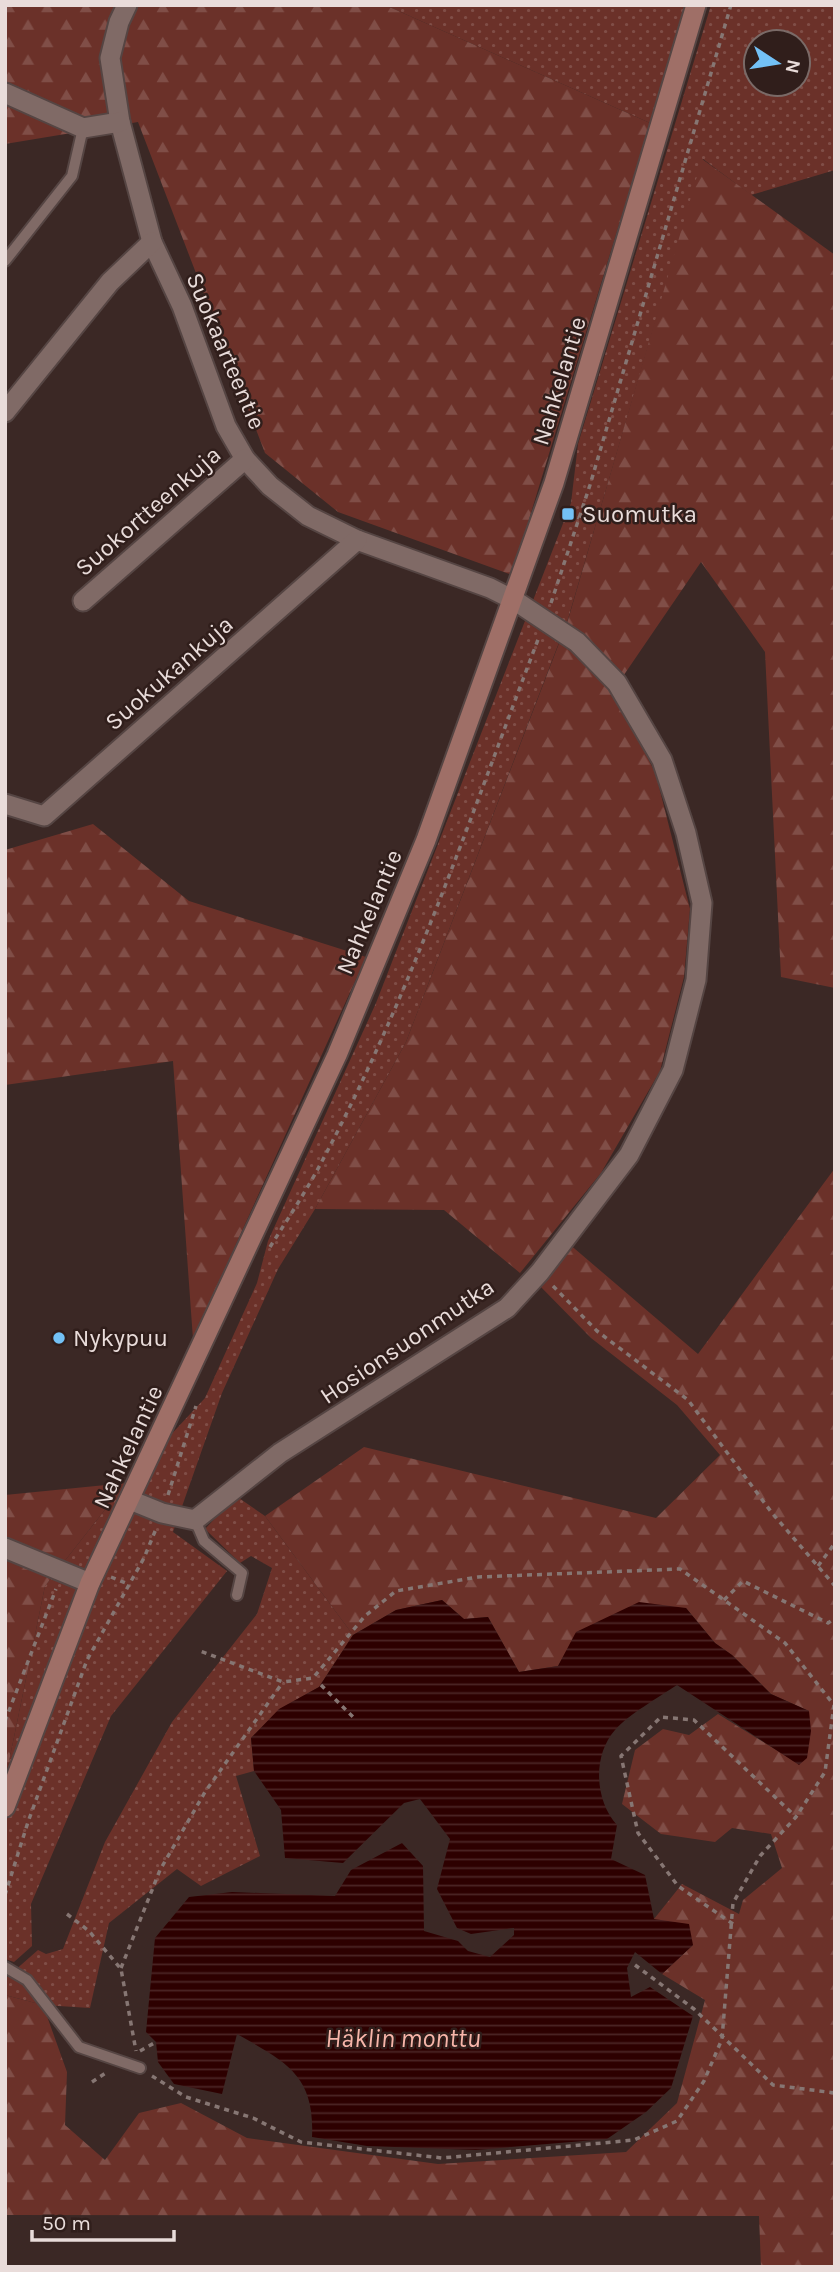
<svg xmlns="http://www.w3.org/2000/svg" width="840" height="2272" font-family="Karla,sans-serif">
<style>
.grass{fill:url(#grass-dots);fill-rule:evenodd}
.forest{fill:url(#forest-firs)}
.water{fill:url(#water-rules)}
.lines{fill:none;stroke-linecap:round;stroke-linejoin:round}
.service-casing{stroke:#554543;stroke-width:14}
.minor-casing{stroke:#554543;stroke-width:23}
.tertiary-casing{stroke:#554543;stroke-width:23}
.secondary-casing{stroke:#554543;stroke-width:23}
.path{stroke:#867673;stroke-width:3.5;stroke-dasharray:5 5;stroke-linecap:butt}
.service{stroke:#806a66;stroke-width:10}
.minor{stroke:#806a66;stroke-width:19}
.tertiary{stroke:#806a66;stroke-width:19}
.secondary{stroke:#9f6f67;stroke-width:19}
.poi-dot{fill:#73c1f6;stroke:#301e1b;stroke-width:2.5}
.labels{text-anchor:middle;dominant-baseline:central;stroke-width:5;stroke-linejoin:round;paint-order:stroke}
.street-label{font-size:24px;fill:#e9dcda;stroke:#301e1b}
.poi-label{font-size:24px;fill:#e9dcda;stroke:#301e1b;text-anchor:start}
.water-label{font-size:26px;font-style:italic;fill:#f7b5a9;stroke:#301e1b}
</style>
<defs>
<pattern id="grass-dots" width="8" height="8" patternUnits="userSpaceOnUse" patternTransform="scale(1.75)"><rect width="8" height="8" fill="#6b3129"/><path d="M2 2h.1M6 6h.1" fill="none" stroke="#804e47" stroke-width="1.8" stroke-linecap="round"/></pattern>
<pattern id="forest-firs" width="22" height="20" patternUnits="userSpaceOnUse" patternTransform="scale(1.75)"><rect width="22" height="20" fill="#6b3129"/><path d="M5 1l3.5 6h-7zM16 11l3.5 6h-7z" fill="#804e47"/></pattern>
<pattern id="water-rules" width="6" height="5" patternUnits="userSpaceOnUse" patternTransform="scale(1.75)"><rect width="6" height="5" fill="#2d0000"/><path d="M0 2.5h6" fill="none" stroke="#4b2525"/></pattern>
</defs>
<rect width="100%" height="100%" fill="#3b2825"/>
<!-- grass -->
<g class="grass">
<polygon points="385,5 685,5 650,123"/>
<path d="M711 5H835V170L751 195 703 159 568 619 406 1042 315 1209 278 1269 222 1393 173 1532 227 1571 111 1716 31 1904 32 1946 14 1962 5 1959V1781L45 1586 126 1483 205 1398 257 1283 268 1241 376 1003 571 503 578 444ZM756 42H798V84H756Z"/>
<polygon points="236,1496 265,1516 353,1635 319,1687 280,1709 251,1738 254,1771 236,1776 260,1856 201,1886 177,1869 109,1923 90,2008 43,2005 5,1995 5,1979 38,1950 46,1954 63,1949 105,1842 172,1722 257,1614 272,1568 251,1556 240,1563 205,1529"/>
</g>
<!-- forest -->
<g class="forest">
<polygon points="5,5 385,5 650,123 512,575 338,512 265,453 138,122 5,144"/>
<polygon points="702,159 835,255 835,988 781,977 765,652 701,562 615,688 656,775 690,909 684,977 660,1071 601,1173 520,1273 444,1210 315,1209 406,1042 568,620"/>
<polygon points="93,824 189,901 366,957 193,1339 173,1061 5,1085 5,850"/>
<polygon points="835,1168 835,2267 761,2267 759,2216 5,2215 5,1995 43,2005 67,2072 65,2125 105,2160 139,2113 181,2103 247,2138 438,2164 626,2152 677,2103 705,2000 662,1974 693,1945 654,1919 682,1884 739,1914 743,1900 782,1868 771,1834 732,1828 715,1842 661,1834 622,1804 635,1750 663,1729 689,1735 718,1714 799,1764 809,1711 771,1694 732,1655 715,1643 686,1608 577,1632 558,1666 519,1672 488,1617 464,1619 442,1600 396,1610 353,1635 265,1516 364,1447 656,1518 720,1455 677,1405 591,1338 538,1284 568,1243 698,1354"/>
<polygon points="126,1483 45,1586 5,1781 5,1495"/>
</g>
<!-- water -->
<path class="water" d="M442 1600 464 1619 488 1617 519 1672 558 1666 576 1632 639 1602 686 1608 715 1643 732 1655 771 1694 809 1711 811 1731 807 1758 799 1765 677 1685C659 1697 628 1715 615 1730 592 1756 595 1801 617 1825L611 1859 645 1875 654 1919 689 1924 693 1945 662 1974 635 1952 627 1968 631 1997 650 1987 693 2016 671 2088 646 2112 607 2139 476 2150 367 2146 312 2137C315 2075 286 2062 237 2034L222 2094 174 2084 158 2062 156 2042 146 2032 155 1938 189 1897 232 1892 335 1896 351 1870 402 1843 423 1866 424 1931 458 1941 468 1951 490 1957 514 1935V1928L471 1934 457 1928 437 1889 450 1839 420 1799 404 1803 343 1863 285 1858 281 1810 254 1771 251 1738 279 1709 319 1687 353 1635 396 1610Z"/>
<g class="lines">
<!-- service casing -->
<g class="service-casing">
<g id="service">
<polyline points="5,261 72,176 83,128"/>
<polyline points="195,1520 204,1541 242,1573 237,1595"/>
<polyline points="5,1967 27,1980 79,2047 140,2068"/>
</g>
</g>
<!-- minor casing -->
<g class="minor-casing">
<g id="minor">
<polyline points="127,5 119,22 110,58 120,122 152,242 182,306 226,426 245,459 270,486 308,516 357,540 490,588 514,600 577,642 617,683 662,760 686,833 702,903 696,980 673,1070 629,1155 540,1272 507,1308 280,1453 195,1520 162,1513 130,1500"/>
<polyline points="5,93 83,128 120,122"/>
<polyline points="5,412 110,282 152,242"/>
<polyline points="83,601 245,459"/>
<polyline points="5,804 44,816 357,540"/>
</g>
</g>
<!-- tertiary casing -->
<g class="tertiary-casing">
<polyline id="tertiary" points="5,1548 90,1583"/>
</g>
<!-- secondary casing -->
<g class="secondary-casing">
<polyline id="secondary" points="5,1807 90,1583 337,1055 426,840 554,483 696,5"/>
</g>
<!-- path -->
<g class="path">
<polyline points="568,514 579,518"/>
<polyline points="551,603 590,485 731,5"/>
<path d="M270 1247C287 1220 305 1193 320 1165 410 997 471 815 539 637"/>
<polyline points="553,1286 597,1331 688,1400 772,1513 835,1586"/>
<polyline points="168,1495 196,1406"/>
<polyline points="818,1566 835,1543"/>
<polyline points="111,1577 128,1584"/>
<polyline points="724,1600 743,1581 828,1623 835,1618"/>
<polyline points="321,1685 355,1719"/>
<polyline points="5,1721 56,1589"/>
<polyline points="5,1895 28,1822 87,1660 144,1558 156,1529"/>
<polyline points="67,1914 89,1931 121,1969 136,2051"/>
<polyline points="733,1924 678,1886 638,1833 621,1756 661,1717 694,1720 796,1817"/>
<polyline points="635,1965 694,2009 773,2085 835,2093"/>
<polyline points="121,1968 160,1870 205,1792 283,1682"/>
<polyline points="140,2051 156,2042"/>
<polyline points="152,2076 186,2097 253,2118 301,2142 442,2158 634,2140 677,2121 704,2081 722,2039 733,1903 760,1856 796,1817 825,1772 834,1705 785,1643 680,1569 478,1577 396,1591 365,1616 313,1678 283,1682 200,1651"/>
<polyline points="92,2082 107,2072"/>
</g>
<!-- service -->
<use href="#service" class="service"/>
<!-- minor -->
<use href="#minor" class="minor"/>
<!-- tertiary -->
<use href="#tertiary" class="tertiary"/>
<!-- secondary -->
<use href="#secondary" class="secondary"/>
</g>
<!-- markers -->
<g class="poi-dot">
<rect x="561" y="507" width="14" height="14" rx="3.5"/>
<circle cx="59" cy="1338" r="7"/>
</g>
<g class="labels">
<!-- street labels -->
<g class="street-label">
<text transform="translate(226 351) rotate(67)">Suokaarteentie</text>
<text transform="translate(559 381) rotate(-73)">Nahkelantie</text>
<text transform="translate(148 511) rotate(-41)">Suokortteenkuja</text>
<text transform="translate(169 673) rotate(-41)">Suokukankuja</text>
<text transform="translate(369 912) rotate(-67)">Nahkelantie</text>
<text transform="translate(407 1341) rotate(-34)">Hosionsuonmutka</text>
<text transform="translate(128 1447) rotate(-65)">Nahkelantie</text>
</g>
<!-- poi labels -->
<g class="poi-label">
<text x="582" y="514">Suomutka</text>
<text x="73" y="1338">Nykypuu</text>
</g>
<!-- water labels -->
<g class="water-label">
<text x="403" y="2038">Häklin monttu</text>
</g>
</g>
<!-- border -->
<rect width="840" height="2272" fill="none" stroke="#e9dcda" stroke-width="14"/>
<!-- north arrow -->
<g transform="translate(777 63) rotate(102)"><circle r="33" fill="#301e1b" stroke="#7a6a67" stroke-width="2"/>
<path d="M0-5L12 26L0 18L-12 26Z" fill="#73c1f6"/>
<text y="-10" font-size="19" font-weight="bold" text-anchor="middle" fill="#e9dcda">N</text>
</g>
<!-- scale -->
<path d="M32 2230v10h142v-10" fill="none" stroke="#e9dcda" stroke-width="3.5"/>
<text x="42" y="2230" font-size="21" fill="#e9dcda" stroke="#301e1b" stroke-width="5" paint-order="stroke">50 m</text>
</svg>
